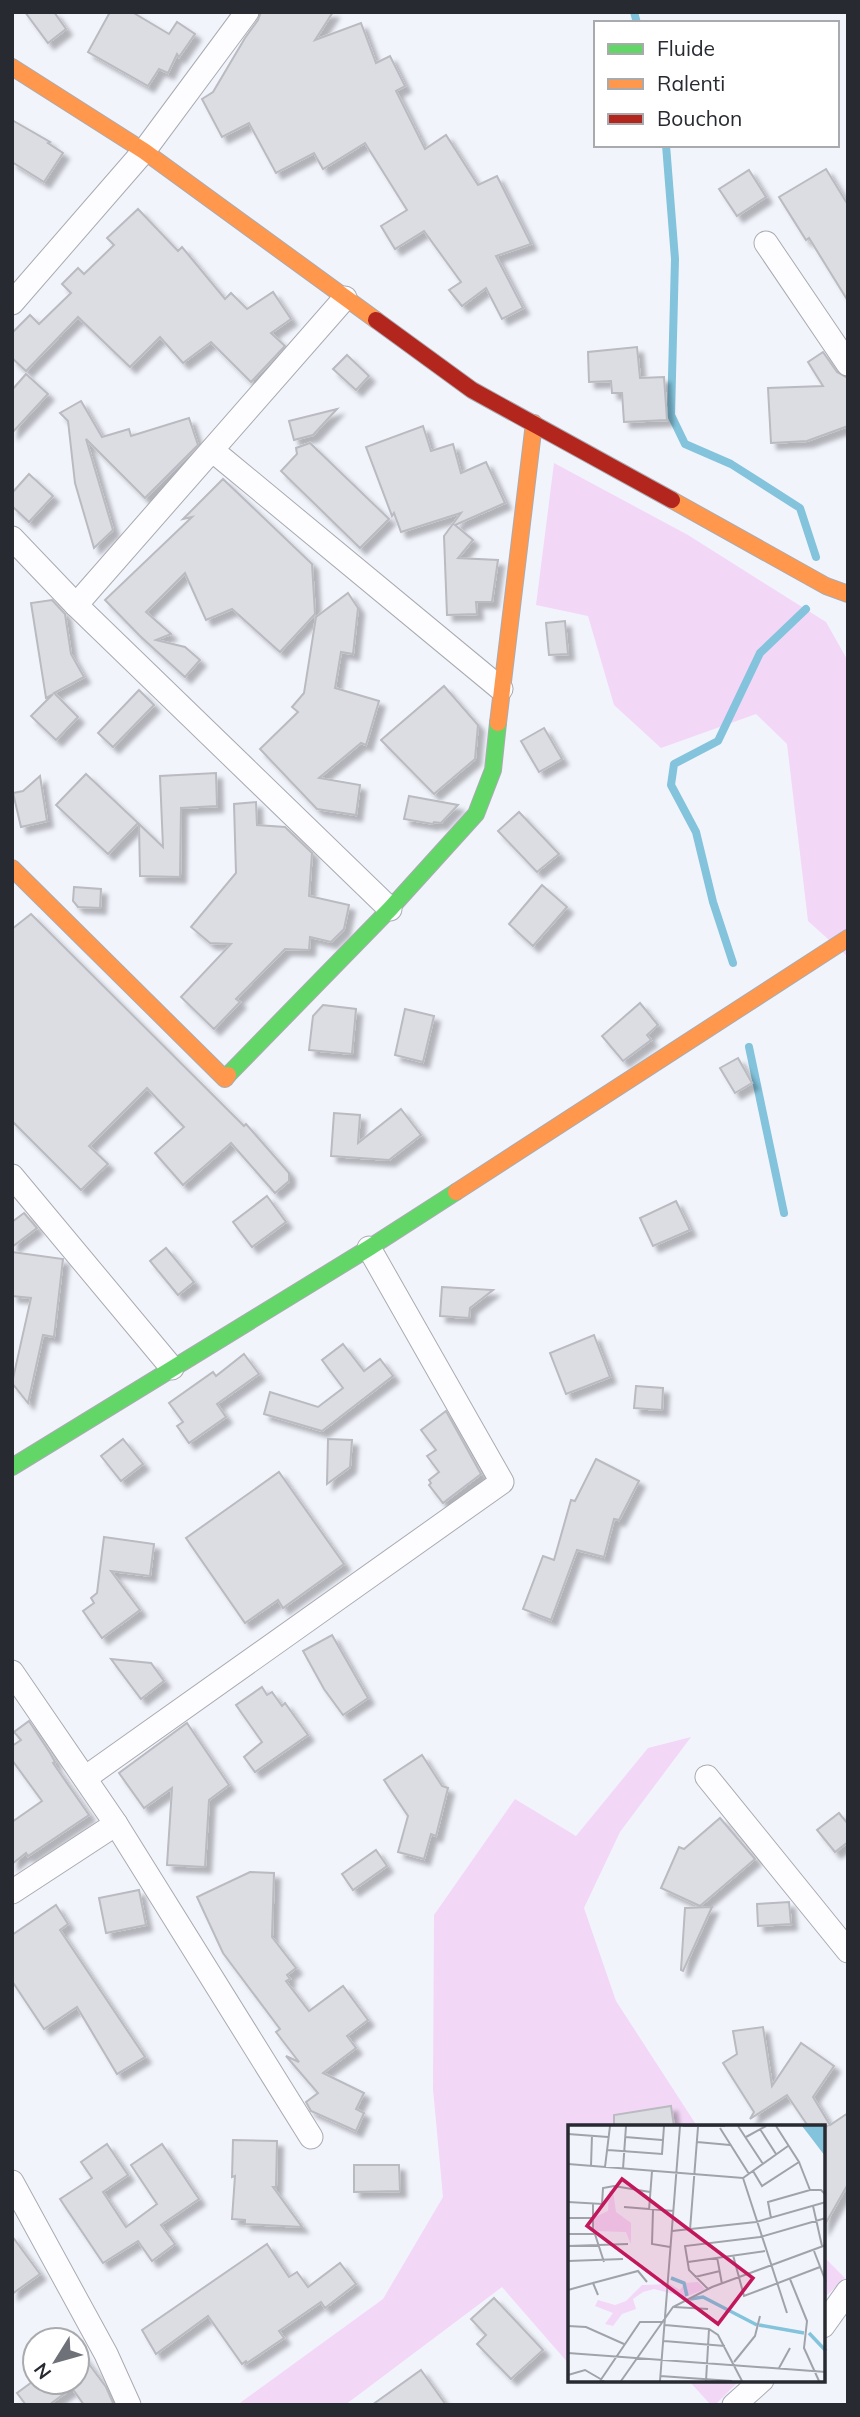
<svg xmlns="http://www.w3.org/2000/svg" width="860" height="2417" font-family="Mulish,sans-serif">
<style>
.green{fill:#f3d7f7}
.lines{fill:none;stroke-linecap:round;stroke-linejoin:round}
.stream{stroke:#83c3dc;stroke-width:8}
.building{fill:#dcdce3;stroke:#babac1;stroke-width:2;filter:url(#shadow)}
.street-casing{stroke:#a9abb2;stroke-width:25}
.fast-casing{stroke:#a9abb2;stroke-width:18}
.slow-casing{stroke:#a9abb2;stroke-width:18}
.jam-casing{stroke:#a9abb2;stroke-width:18}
.street{stroke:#fdfdff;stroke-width:23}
.fast{stroke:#63d668;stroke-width:16}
.slow{stroke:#ff974d;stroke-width:16}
.jam{stroke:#b3261e;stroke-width:16}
.inset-river{fill:none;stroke:#83c3dc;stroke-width:3.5}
.inset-road{fill:none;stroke:#a1a3ab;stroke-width:2}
.view{fill:#c2185b;fill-opacity:0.15;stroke:#c2185b;stroke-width:3.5}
.inset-edge{fill:none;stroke:#282a32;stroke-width:3.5}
</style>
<defs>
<filter id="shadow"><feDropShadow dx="6" dy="6" stdDeviation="2" flood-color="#0004"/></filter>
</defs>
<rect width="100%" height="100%" fill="#f2f4fc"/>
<!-- green -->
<g class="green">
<polygon points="554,463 688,535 826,622 848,661 848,957 808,921 787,744 756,714 661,748 614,705 588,616 536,605"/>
<polygon points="691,1737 620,1832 584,1908 616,2001 697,2126 570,2126 569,2364 502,2287 345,2405 237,2405 383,2299 443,2197 433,2089 434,1915 515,1799 576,1836 648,1748"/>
<polygon points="823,2256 845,2278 823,2299"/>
<polygon points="688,2380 740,2380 715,2405 711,2405"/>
</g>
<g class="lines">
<!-- stream -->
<g class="stream">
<polyline points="634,12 637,23"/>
<polyline points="666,145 675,259 671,415 685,444 731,464 800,508 816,557"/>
<polyline points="733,963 713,902 696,832 671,785 674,764 718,741 760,653 806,609"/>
<polyline points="749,1047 784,1213"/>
</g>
</g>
<!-- building -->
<g class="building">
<polygon points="25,12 54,12 66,29 48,43"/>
<polygon points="110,12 132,12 169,34 177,22 195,34 179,57 177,54 168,73 159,69 148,86 88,52"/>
<polygon points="261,12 333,12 315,40 361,23 376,63 390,56 405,86 396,91 425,149 446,135 478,185 497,176 531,244 496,256 523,308 502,319 486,288 462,306 449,290 461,282 424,231 395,249 381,226 407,210 365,143 323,169 314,153 276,173 249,123 222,137 202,99 213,92 245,38 258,20"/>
<polygon points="12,120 50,142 48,143 63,153 44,182 12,162"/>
<polygon points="826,169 848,205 848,301 809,238 806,240 779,197"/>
<polygon points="749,170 766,197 737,216 719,189"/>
<polygon points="138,209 178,251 182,247 225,299 231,293 247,309 273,292 291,319 271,333 285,346 251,382 211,342 183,363 160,337 130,367 78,317 26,371 12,358 12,333 30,315 39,324 71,293 62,284 78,268 84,274 114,245 107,238"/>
<polygon points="637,347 640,378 664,377 667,420 624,422 622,393 612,393 611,381 589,382 588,352"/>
<polygon points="823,352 837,372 848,378 848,426 807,441 771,443 768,388 823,386 808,362"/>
<polygon points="347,355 369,376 356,390 333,369"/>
<polygon points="26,374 48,394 12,433 12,390"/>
<polygon points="81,401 102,437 129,429 131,436 189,418 198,445 145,498 86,439 113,530 94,548 75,483 68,421 60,413"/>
<polygon points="337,409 313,435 294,440 289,421"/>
<polygon points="423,426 431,451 453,444 461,473 486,462 505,503 455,525 473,540 458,558 498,560 492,602 476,602 477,614 447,615 444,536 461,513 401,532 394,513 392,516 366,447"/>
<polygon points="310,443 389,519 360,548 281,471 297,454 296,448"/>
<polygon points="29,474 53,496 29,522 12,506 12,493"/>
<polygon points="223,479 312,564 315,614 280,652 232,609 206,620 185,573 146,612 171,634 156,640 185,647 200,660 185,677 140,636 105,600 192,517 183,519"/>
<polygon points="348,593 358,608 353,654 341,652 335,688 379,701 366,745 361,743 319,778 360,785 356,815 317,809 260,749 298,712 292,707 304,693 316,617"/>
<polygon points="52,600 65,614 71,654 84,677 54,693 78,717 56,740 31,716 53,694 46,698 31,603"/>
<polygon points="565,621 568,654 549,655 546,623"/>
<polygon points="444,686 478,725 475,759 434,794 381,740"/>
<polygon points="139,690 154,705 113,747 98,733"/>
<polygon points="544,728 562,759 539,772 521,741"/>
<polygon points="216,773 217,806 181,808 180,877 140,876 139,824 163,847 160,776"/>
<polygon points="86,774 138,823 108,854 56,805"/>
<polygon points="40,776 47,821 21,827 13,793 23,791"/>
<polygon points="409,796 458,805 441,823 434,822 433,824 404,819"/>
<polygon points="256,802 257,825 285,827 312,853 309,896 349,905 344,929 331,942 310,937 309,950 285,949 236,999 240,1002 214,1029 181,997 231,944 210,943 191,927 236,873 234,804"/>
<polygon points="519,812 559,854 537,872 498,831"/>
<polygon points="542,885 567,907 533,946 509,924"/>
<polygon points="74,887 101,889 100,908 78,907 73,901"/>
<polygon points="31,914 244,1126 246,1124 289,1173 289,1181 275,1193 231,1143 183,1185 155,1153 184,1127 147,1088 89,1146 108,1164 81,1190 12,1121 12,929"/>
<polygon points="640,1003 658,1025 647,1035 651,1040 623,1061 602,1036"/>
<polygon points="323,1005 356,1009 352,1054 309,1050 313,1016"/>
<polygon points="405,1009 434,1016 423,1062 395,1055"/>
<polygon points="738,1058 752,1083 735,1093 720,1068"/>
<polygon points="401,1109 421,1135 389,1160 331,1156 334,1113 360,1115 358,1143"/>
<polygon points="267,1196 286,1222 252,1247 233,1222"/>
<polygon points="676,1201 690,1230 653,1246 640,1218"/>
<polygon points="24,1213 37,1228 12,1247 12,1222"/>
<polygon points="166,1248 194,1282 178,1295 150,1261"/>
<polygon points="12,1252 63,1259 54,1337 43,1335 28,1403 12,1383 31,1298 12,1296"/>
<polygon points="442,1287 493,1290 470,1308 469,1318 440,1316"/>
<polygon points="594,1335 610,1377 566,1394 550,1353"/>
<polygon points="343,1344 364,1371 380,1359 393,1376 322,1431 264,1414 270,1392 318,1407 343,1388 322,1360"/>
<polygon points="244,1354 259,1374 217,1404 226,1417 189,1443 177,1426 183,1422 169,1403 213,1372 216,1376"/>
<polygon points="636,1386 663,1388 662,1410 634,1408"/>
<polygon points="446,1411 481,1474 443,1503 429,1485 431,1483 429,1480 439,1472 427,1456 436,1450 421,1430"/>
<polygon points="123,1439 143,1464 121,1481 101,1456"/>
<polygon points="328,1439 352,1440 350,1467 327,1484"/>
<polygon points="596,1459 639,1481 619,1520 614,1519 604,1557 577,1550 551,1620 523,1609 543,1556 554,1560 571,1500 575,1501"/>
<polygon points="279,1472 344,1564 283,1608 278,1600 245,1623 186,1538"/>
<polygon points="104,1537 154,1544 150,1576 111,1571 140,1610 102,1638 83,1611 94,1603 91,1598 97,1593"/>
<polygon points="332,1635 368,1698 343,1715 324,1689 303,1651"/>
<polygon points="111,1659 151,1663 164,1681 141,1699"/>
<polygon points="262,1687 267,1695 272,1692 282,1706 285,1703 308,1735 255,1772 244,1757 262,1742 236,1705"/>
<polygon points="29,1721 50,1753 55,1762 53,1763 89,1815 28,1856 26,1853 12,1864 12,1822 42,1801 12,1760 12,1746 21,1740 14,1732"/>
<polygon points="187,1723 229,1785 209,1800 205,1867 167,1865 172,1788 144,1808 119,1773"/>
<polygon points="422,1755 442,1786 448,1788 436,1836 431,1834 424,1859 398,1852 408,1816 384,1780"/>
<polygon points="839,1813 848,1824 848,1842 835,1852 817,1830"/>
<polygon points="720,1818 755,1859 700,1906 661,1888 679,1847 684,1849"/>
<polygon points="376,1850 387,1866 353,1890 342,1874"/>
<polygon points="250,1872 274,1873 272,1937 296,1968 287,1975 290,1979 286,1981 309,2011 343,1986 368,2020 347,2036 356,2048 323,2073 364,2093 356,2109 364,2113 356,2131 311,2111 306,2102 318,2093 286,2056 299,2062 276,2032 280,2029 223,1953 197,1897"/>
<polygon points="139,1890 146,1925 106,1933 99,1898"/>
<polygon points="789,1902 791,1924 758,1926 757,1904"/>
<polygon points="56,1905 68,1924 60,1930 145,2057 117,2074 77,2007 44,2029 12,1981 12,1935"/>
<polygon points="712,1907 683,1971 681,1970 685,1908"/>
<polygon points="763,2027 772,2086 801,2043 834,2066 813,2097 830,2125 848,2113 848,2184 823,2228 823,2129 827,2126 808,2126 787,2095 750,2119 754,2112 723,2063 737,2054 733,2031"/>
<polygon points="671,2106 674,2126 614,2126 614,2115"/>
<polygon points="233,2140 277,2141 276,2187 273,2187 302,2227 245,2224 245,2220 232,2219 235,2176 232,2177"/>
<polygon points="107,2144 128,2175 103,2192 126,2227 157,2204 131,2165 162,2144 199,2199 161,2225 175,2244 152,2261 138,2241 103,2263 60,2199 92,2178 81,2162"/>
<polygon points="354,2165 399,2165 400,2191 354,2192"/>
<polygon points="12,2236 40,2274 12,2294"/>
<polygon points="267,2244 289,2277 297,2272 308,2287 340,2263 356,2284 325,2308 321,2302 279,2331 284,2338 247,2363 246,2361 242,2364 208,2316 156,2354 142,2330"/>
<polygon points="494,2298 543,2350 511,2379 477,2344 486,2335 471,2319"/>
<polygon points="77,2348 106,2387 114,2405 84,2405 72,2388 49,2405 26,2405 17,2393 32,2382 77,2382"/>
<polygon points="421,2370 446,2405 372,2405"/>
</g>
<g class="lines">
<!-- street casing -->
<g class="street-casing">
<g id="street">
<polyline points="766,243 848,364"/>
<polyline points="12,303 144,151 247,12"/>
<polyline points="212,450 501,689"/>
<polyline points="12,538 76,605 390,909"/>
<polyline points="76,605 345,298"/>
<polyline points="12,1176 172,1368"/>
<polyline points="12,1672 116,1824 311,2137"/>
<polyline points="707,1777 848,1951"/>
<polyline points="85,1778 502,1482 369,1248"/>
<polyline points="12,1892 116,1824"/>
<polyline points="12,2182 106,2354 129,2405"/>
<polyline points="823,2326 848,2291"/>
<polyline points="734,2405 762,2380"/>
</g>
</g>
<!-- fast casing -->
<g class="fast-casing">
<g id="fast">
<polyline points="228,1075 390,909 476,814 493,770 498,723"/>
<polyline points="12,1467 369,1248 456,1192"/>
</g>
</g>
<!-- slow casing -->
<g class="slow-casing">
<g id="slow">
<polyline points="12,67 144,151 376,320"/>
<polyline points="672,500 826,586 848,594"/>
<polyline points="498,723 534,423"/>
<polyline points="12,868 225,1079 228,1075"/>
<polyline points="456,1192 848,938"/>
</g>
</g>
<!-- jam casing -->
<g class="jam-casing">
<polyline id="jam" points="376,320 472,390 672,500"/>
</g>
<!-- street -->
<use href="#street" class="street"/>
<!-- fast -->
<use href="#fast" class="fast"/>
<!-- slow -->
<use href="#slow" class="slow"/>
<!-- jam -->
<use href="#jam" class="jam"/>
</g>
<!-- overview -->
<g transform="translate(568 2125)">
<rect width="257" height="257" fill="#f2f4fc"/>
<path d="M41 66H45L48 87 63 98V119L58 107 27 106 25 93 40 86ZM130 157 137 164 117 172 86 164 75 167 65 174 68 184 54 189 45 201 37 199 45 188 27 181 30 175 47 180 58 176 74 160 102 159 112 165 117 158Z" fill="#f3d7f7"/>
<path d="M234 1H257V31L241 10Z" fill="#83c3dc"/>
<path class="inset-river" d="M103 153 116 158 119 171M122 174 135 172 189 200M191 200 236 208M241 208 258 226"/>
<path class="inset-road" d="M115 1H157M170 1 195 39M152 3 181 49M192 4 208 29M0 9 40 12M57 12 94 15M178 12 198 1M129 17 162 20M40 25 94 29 96 1M231 37 242 65M0 39 175 53 220 21M23 41 24 10M37 42 42 1M55 44 58 1M185 46 194 61 231 37 208 1M175 53 219 188M0 77 34 79 35 63 46 61 82 67M25 79V103L36 137M245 81 254 121M56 82 106 86M81 85 84 46M85 85 84 119 102 122M0 93H25M203 93 200 77 242 65H253L258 70M122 105 130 2M104 106 188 97 258 77M0 109H28M0 121 60 119M246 126 258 157M165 130 176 171 252 142M149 132 154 159M0 136 55 134M120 137 197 126M127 152 152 146M222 154 239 196 236 223 251 256M25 158 70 146 79 157M140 164 121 145 117 121 192 112 258 93M0 165 25 158 30 170M106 182 140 184M97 200 141 204 150 210 174 256M0 201 18 202 56 219M96 216 157 221M0 228 258 247M166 237 187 211 192 191M211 243 222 223M0 250 17 245 36 256M92 251 164 256M32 256 72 197H94M53 256 105 182 144 162 258 120M92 256 112 1M138 256 141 204"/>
<path class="view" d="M54 54 185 153 150 199 19 101Z"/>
<rect width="257" height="257" class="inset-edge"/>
</g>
<!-- border -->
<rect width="860" height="2417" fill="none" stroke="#282a32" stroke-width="28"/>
<!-- legend -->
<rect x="594" y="21" width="245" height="126" fill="#ffffff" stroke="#a9aaad" stroke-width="2"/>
<rect x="608" y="44" width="35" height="10" fill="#63d668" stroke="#a9aaad" stroke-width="2"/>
<text x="657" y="56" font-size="21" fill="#282a32">Fluide</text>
<rect x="608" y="79" width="35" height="10" fill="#ff974d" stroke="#a9aaad" stroke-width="2"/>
<text x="657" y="91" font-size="21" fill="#282a32">Ralenti</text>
<rect x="608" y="114" width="35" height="10" fill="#b3261e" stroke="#a9aaad" stroke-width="2"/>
<text x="657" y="126" font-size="21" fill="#282a32">Bouchon</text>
<!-- north arrow -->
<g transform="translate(56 2361) rotate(233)"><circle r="33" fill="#ffffff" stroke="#a9aaad" stroke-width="2"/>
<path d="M0-5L12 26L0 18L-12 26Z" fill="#6f7179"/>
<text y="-10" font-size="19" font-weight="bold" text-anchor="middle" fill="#282a32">N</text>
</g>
</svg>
